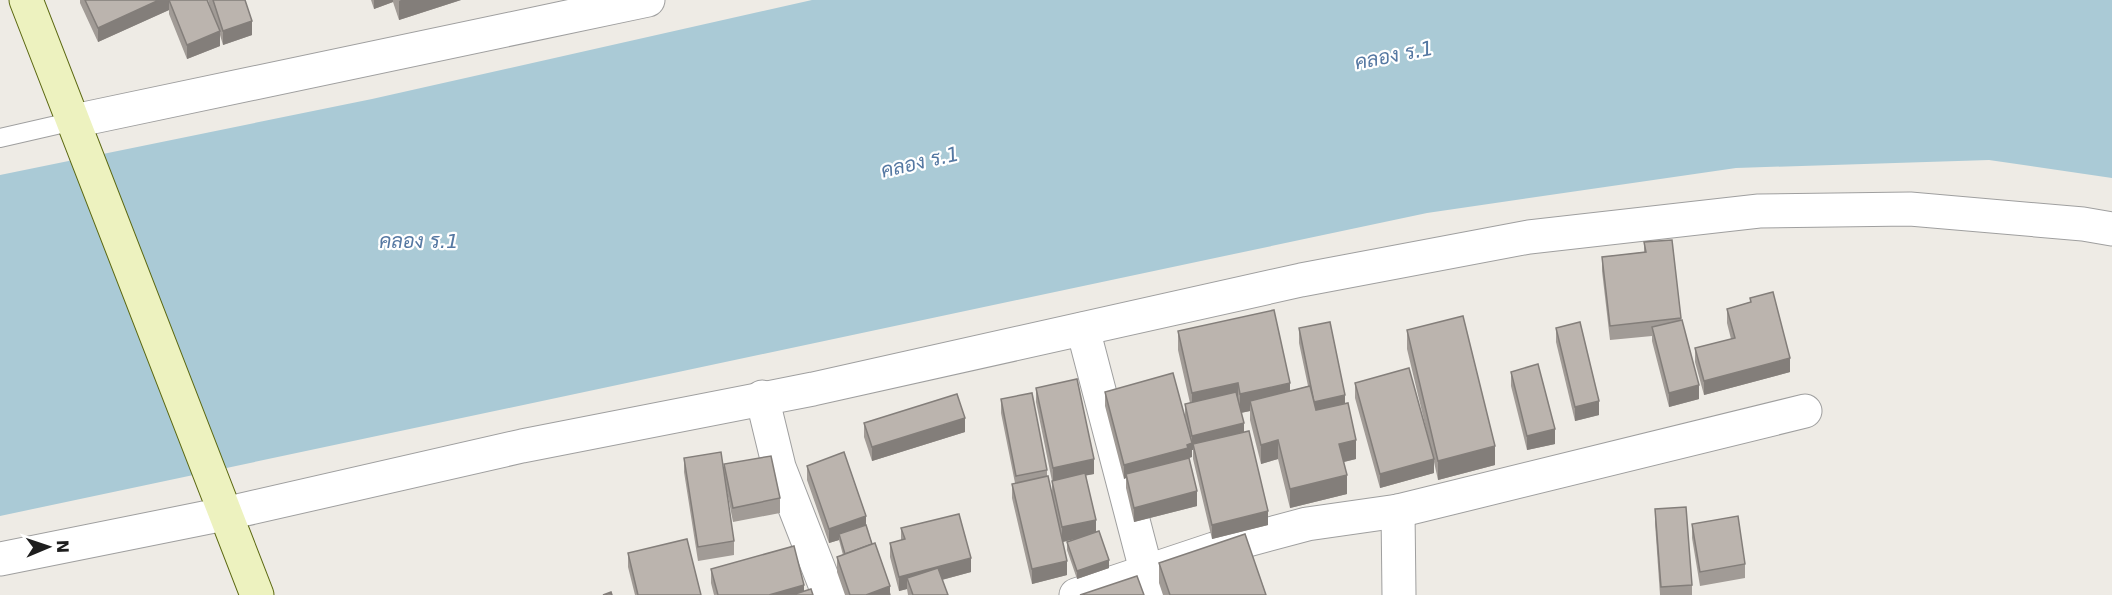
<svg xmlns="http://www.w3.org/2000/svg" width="2112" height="595" font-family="'DejaVu Sans',Sarabun,sans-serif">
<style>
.water{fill:#aacad6}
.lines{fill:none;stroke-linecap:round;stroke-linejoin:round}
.lane-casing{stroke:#9f9f9f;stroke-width:20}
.street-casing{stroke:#9f9f9f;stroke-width:35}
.secondary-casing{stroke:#5b6811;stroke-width:35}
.lane{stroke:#fff;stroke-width:18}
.street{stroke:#fff;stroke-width:33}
.secondary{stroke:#edf2bf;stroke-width:33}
.wall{fill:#a19b96}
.shaded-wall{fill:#837e7a}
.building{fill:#bbb4ae;stroke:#837e7a;stroke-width:1.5}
.labels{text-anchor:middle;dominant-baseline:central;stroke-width:4.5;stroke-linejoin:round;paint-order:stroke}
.water-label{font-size:20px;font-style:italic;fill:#5578a2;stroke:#fff}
</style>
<rect width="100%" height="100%" fill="#eeebe5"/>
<!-- water -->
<polygon class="water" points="812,0 2112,0 2112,178 1989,160 1736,168 1427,213 0,516 0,175 372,99"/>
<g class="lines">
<!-- lane casing -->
<g class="lane-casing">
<polyline id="lane" points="0,138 74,121"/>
</g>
<!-- street casing -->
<g class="street-casing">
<g id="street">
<polyline points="74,121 648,0"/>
<polyline points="1083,329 1146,570 1155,595"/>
<polyline points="762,397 779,467 829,595"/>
<polyline points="1398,511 1399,595"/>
<polyline points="0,559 224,514 522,446 813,389 1301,280 1529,237 1759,211 1910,209 2083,224 2112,229"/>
<polyline points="1076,595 1214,549 1307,524 1398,511 1805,411"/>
</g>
</g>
<!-- secondary casing -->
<g class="secondary-casing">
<polyline id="secondary" points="26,0 257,595"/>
</g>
<!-- lane -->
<use href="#lane" class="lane"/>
<!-- street -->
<use href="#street" class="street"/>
<!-- secondary -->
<use href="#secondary" class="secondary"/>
</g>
<!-- wall -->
<g class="wall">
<polygon points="80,0 207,0 212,12 208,0 245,0 252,35 223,45 220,35 220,46 187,59 169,14 169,10 98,42 80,3"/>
<polygon points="371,0 461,0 399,20 393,2 374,9"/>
<polygon points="1672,240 1681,320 1699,399 1669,407 1652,341 1652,336 1610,340 1602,271 1602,257 1644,252 1644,242"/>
<polygon points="1750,298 1790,372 1704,395 1695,362 1695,348 1731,339 1727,323 1727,309 1750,302"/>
<polygon points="1299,328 1345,403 1356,459 1344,462 1347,494 1290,508 1278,459 1261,464 1250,420 1250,411 1241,413 1244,432 1268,525 1212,539 1193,459 1193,450 1192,450 1192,446 1192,457 1189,458 1197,506 1134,522 1126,488 1126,478 1124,479 1105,406 1105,392 1185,418 1185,404 1190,403 1178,350 1178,331 1290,391 1308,386 1299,343"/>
<polygon points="1556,328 1599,415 1575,421 1556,342"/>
<polygon points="1407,330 1495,465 1438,480 1434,462 1434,473 1380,488 1355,398 1355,383 1429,441 1407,349"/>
<polygon points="1511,372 1555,444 1527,450 1511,386"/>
<polygon points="1036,388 1094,474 1086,475 1096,532 1109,568 1077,579 1067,550 1067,542 1079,538 1063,542 1067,575 1032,584 1012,498 1012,484 1015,483 1001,413 1001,399 1047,470 1047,476 1052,492 1052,481 1036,402"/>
<polygon points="864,423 965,432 872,461 864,437"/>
<polygon points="684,458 724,478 724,464 780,498 780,513 733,522 725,481 734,541 734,555 698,561 684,472"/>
<polygon points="807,466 866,526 891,595 845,595 837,572 837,557 843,555 839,540 829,543 807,480"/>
<polygon points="1655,509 1692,585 1692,595 1660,595 1655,523"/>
<polygon points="1692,524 1745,564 1745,578 1700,586 1692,538"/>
<polygon points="901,528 971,572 942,580 948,595 908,595 907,589 899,591 890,557 890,543 901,540"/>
<polygon points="628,553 701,595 635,595 628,567"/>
<polygon points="1159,563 1266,595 1163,595 1159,583"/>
<polygon points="711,569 804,591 813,595 714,595 711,583"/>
</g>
<!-- shaded-wall -->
<g class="shaded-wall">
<polygon points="159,0 169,0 169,10 98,42 98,28"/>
<polygon points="374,0 393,0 393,2 374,9"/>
<polygon points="401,0 461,0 399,20 399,1"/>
<polygon points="252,21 252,35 223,45 223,31"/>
<polygon points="220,31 220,46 187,59 187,45"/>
<polygon points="1790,358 1790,372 1704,395 1704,381"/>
<polygon points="1238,383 1238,402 1192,412 1192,393"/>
<polygon points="1290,383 1290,402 1250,401 1250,411 1240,413 1240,394"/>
<polygon points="1699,385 1699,399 1669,407 1669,393"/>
<polygon points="1345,395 1345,409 1314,416 1314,402"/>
<polygon points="1599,401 1599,415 1575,421 1575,407"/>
<polygon points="965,418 965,432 872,461 872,447"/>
<polygon points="1244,423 1244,437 1193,444 1193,450 1192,450 1192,436"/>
<polygon points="1555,429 1555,444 1527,450 1527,436"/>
<polygon points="1278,440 1278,459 1261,464 1261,445"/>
<polygon points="1356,440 1356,459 1339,463 1339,444"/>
<polygon points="1192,443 1192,457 1126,474 1126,478 1124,479 1124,465"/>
<polygon points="1495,446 1495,465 1438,480 1438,461"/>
<polygon points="1094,459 1094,474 1053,482 1053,468"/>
<polygon points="1434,459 1434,473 1380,488 1380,474"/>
<polygon points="1347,475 1347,494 1290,508 1290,489"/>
<polygon points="1197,491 1197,506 1134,522 1134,508"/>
<polygon points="1268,511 1268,525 1212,539 1212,525"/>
<polygon points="866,516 866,530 839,534 839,540 829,543 829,529"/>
<polygon points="1096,520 1096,534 1062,542 1062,527"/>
<polygon points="971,558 971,572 911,588 907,578 907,589 899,591 899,577"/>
<polygon points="1109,560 1109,568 1077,579 1077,571"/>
<polygon points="1067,561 1067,575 1032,584 1032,569"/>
<polygon points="804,585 804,595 769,595"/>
<polygon points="890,586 890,595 866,595"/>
</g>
<!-- building -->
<g class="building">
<polygon points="85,0 159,0 98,28"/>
<polygon points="169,0 207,0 220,31 187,45"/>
<polygon points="213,0 245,0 252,21 223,31"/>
<polygon points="1672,240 1681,318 1610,326 1602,257 1646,252 1644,242"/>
<polygon points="1773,292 1790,358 1704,381 1695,348 1735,338 1727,309 1751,302 1750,298"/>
<polygon points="1274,310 1290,383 1240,394 1238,383 1192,393 1178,331"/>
<polygon points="1463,316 1495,446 1438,461 1407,330"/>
<polygon points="1682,320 1699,385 1669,393 1652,327"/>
<polygon points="1330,322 1345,395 1314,402 1299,328"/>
<polygon points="1580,322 1599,401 1575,407 1556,328"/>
<polygon points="1538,364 1555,429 1527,436 1511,372"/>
<polygon points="1409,368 1434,459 1380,474 1355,383"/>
<polygon points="1173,373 1192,443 1187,445 1188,448 1124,465 1105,392"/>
<polygon points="1077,379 1094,459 1053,468 1036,388"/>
<polygon points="1310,386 1316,410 1348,403 1356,440 1339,444 1347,475 1290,489 1278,440 1261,445 1250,401"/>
<polygon points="1236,392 1244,423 1192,436 1185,404"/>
<polygon points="1032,393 1047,470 1016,476 1001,399"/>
<polygon points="957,394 965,418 872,447 864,423"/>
<polygon points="1249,431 1268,511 1212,525 1193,444"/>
<polygon points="721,452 734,541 698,547 684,458"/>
<polygon points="844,452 866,516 829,529 807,466"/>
<polygon points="771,456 780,498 733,508 724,464"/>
<polygon points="1189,458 1197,491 1134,508 1126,474"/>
<polygon points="1085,473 1096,520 1062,527 1052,481"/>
<polygon points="1048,476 1067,561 1032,569 1012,484"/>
<polygon points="1686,507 1692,585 1661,587 1655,509"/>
<polygon points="959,514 971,558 899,577 890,543 905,539 901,528"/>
<polygon points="1738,516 1745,564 1700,572 1692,524"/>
<polygon points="866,525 872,544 845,554 839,534"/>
<polygon points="1099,531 1109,560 1077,571 1067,542"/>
<polygon points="1245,534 1266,595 1170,595 1159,563"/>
<polygon points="687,539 701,595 638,595 628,553"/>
<polygon points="875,543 890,586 866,595 850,595 837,557"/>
<polygon points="794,546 804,585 769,595 718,595 711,569"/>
<polygon points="938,568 948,595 913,595 907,578"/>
<polygon points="1137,576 1144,595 1080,595"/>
<polygon points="811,589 813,595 792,595"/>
<polygon points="611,592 612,595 603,595"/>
</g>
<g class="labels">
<!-- water labels -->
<g class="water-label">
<text transform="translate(1394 55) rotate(-11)">คลอง ร.1</text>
<text transform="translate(920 162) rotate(-13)">คลอง ร.1</text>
<text x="419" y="241">คลอง ร.1</text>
</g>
</g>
<!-- north arrow -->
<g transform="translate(48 547) rotate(88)" stroke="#ffffff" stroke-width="4.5" paint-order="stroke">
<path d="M0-4.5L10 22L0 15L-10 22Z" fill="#1e1e1e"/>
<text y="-9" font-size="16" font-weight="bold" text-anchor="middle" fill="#1e1e1e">N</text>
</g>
</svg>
